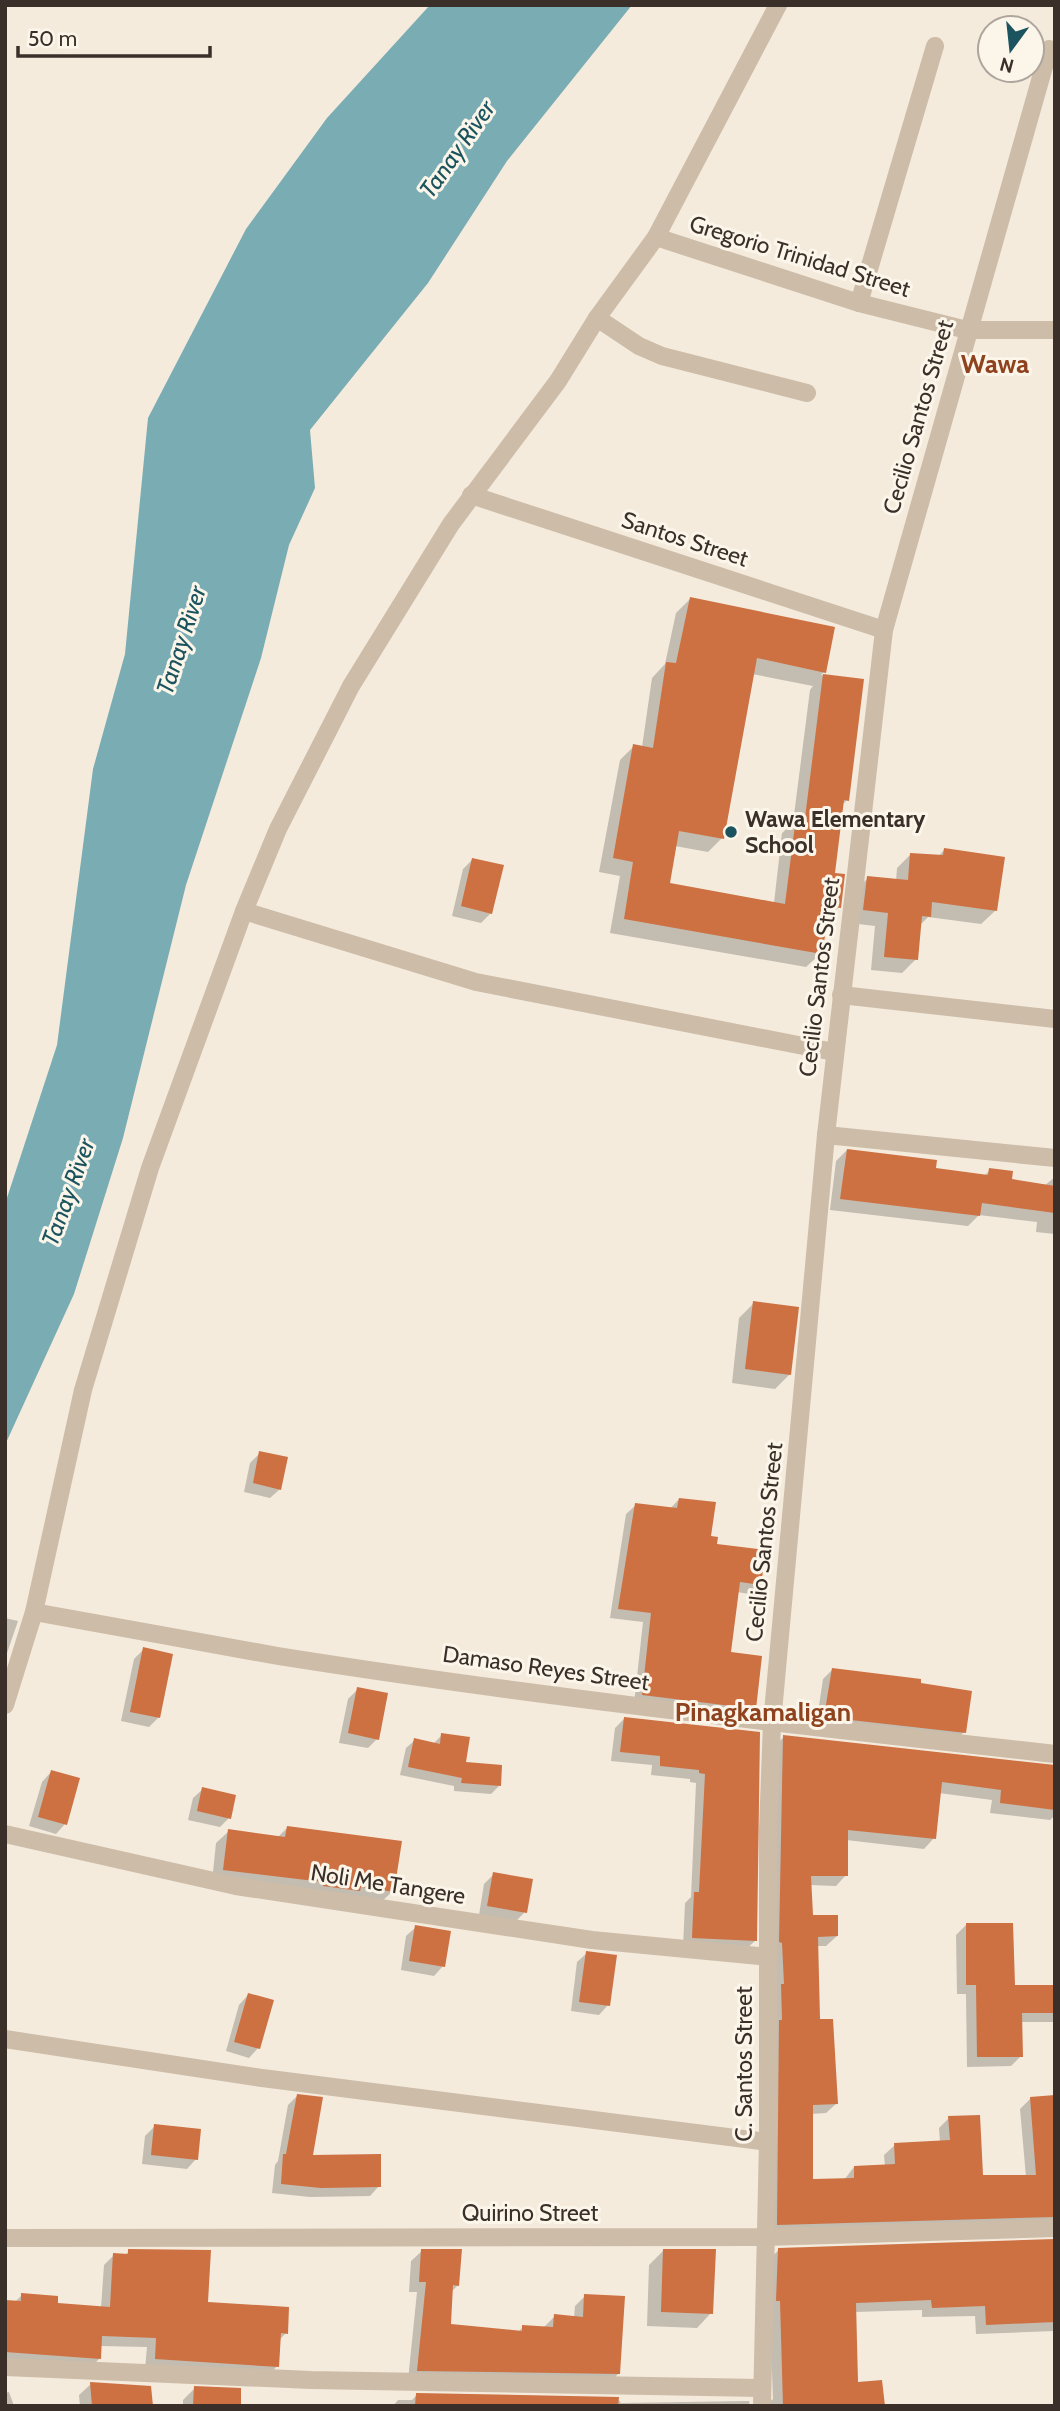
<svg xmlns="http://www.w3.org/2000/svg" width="1060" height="2411" font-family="Cabin,sans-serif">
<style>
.water{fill:#7aacb3}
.shadow{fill:#0003;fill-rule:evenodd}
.building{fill:#cd7042}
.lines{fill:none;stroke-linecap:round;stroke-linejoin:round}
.minor{stroke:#cdbca8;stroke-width:18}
.poi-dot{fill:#1b545e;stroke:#fbf5ea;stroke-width:2.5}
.labels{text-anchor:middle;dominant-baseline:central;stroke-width:6;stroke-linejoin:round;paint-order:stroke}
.street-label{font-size:23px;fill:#3a3029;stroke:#fbf5ea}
.poi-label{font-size:23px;font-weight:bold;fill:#3a3029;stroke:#fbf5ea;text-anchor:start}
.water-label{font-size:24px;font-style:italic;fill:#1b545e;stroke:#fbf5ea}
.quarter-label{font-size:26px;font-weight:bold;fill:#8e421d;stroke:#fbf5ea}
</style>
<rect width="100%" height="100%" fill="#f4ebdd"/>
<!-- water -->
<polygon class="water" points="430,5 632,5 507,161 428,283 310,430 315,488 289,545 261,658 186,885 123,1138 74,1294 5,1445 5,1204 57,1045 93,769 125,654 148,418 246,229 327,118"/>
<!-- shadow -->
<g class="shadow">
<path d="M690 599 824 672 821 675 862 681 847 800 842 805 833 875 839 907 826 920 821 953 806 967 610 933 620 876 599 872 620 760 634 746 642 747 652 678 665 664 676 613ZM752 674 813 686 810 690 793 823 782 833 774 903 668 884 675 846 708 852 722 838Z"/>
<polygon points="944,850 995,911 981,924 928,917 919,926 916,959 902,973 871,970 875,926 850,923 854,892 868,878 896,881 897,868 911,854 938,857"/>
<polygon points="473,859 491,913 481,923 452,916 463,869"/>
<polygon points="847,1150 934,1170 983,1177 990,1170 1010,1181 1044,1186 1055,1177 1055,1234 1036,1232 1037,1222 979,1215 968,1226 830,1210 836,1161"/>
<polygon points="754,1303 790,1374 775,1389 732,1383 739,1318"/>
<polygon points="260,1453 280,1489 270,1498 244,1492 250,1463"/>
<polygon points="679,1499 709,1537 759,1584 750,1594 737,1592 729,1654 754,1708 745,1718 634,1704 643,1622 610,1618 626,1514 636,1505 670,1509"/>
<polygon points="5,1618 18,1621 5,1659"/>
<polygon points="144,1649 158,1718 149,1727 121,1721 134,1659"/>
<polygon points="832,1670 919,1685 964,1732 955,1741 816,1726 823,1679"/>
<polygon points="358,1689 377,1739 368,1748 339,1743 348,1699"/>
<polygon points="624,1719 758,1734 755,1941 745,1950 683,1947 685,1903 691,1897 696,1783 690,1782 690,1779 651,1775 652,1765 611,1761 615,1728"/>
<polygon points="442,1735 464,1764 499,1786 491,1794 454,1791 454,1786 400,1775 406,1748 415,1740 433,1744"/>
<polygon points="784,1737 1055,1767 1055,1815 1050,1820 990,1813 992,1800 939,1793 934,1838 924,1849 846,1840 846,1875 836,1886 810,1885 811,1917 837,1936 826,1946 816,1946 818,2021 837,2103 826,2113 811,2114 811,2181 844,2180 854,2167 885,2166 884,2155 895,2145 940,2142 939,2128 949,2118 982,2177 1026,2177 1020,2109 1031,2098 1055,2097 1055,2234 768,2235 773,1747"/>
<polygon points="51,1772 65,1824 56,1834 29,1826 42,1782"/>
<polygon points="203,1789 229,1818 220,1827 188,1820 193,1798"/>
<polygon points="287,1828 393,1891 380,1903 212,1882 216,1843 229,1831 278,1837"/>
<polygon points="494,1874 525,1912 516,1921 479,1915 484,1884"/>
<polygon points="966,1925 1013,1987 1055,1987 1055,2022 1021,2022 1021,2056 1011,2066 967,2067 966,1994 957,1994 956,1935"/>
<polygon points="416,1927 443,1966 434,1976 401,1970 406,1936"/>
<polygon points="587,1953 608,2005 599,2015 571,2011 577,1962"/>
<polygon points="248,1995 258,2048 249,2058 226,2051 239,2005"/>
<polygon points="297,2096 311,2157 379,2186 370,2196 310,2197 272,2193 275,2165 278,2161 288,2105"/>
<polygon points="155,2126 196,2159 187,2169 142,2164 145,2136"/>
<polygon points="1055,2241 1055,2342 1054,2331 976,2334 975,2316 922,2317 922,2310 855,2312 856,2384 883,2406 765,2406 773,2399 768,2260 779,2250"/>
<polygon points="664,2250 711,2313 697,2328 647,2326 649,2265"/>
<polygon points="129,2251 206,2304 286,2333 279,2340 277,2366 267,2377 145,2369 147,2347 100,2346 99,2359 89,2369 5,2363 5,2302 15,2302 22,2295 56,2305 101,2308 104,2265 114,2255 124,2256"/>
<polygon points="422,2251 458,2285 451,2292 449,2326 518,2332 523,2327 544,2327 555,2316 574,2318 575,2306 585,2296 619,2373 608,2384 408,2380 417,2292 409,2292 411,2261"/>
<polygon points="91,2384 152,2406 80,2406 79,2395"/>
<polygon points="195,2388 240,2406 183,2406 183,2400"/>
<polygon points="9,2392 14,2406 5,2406 5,2393"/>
<polygon points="417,2395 618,2399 621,2403 749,2401 750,2406 393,2406 398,2400 412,2400"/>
</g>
<!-- building -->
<g class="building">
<polygon points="690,597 835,627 826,673 757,658 724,839 679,831 670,883 785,904 796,817 805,818 823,674 864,679 849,801 844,800 835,873 845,874 841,908 830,907 822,954 624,919 633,862 613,858 633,744 653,748 666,662 676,663"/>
<polygon points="944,848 1005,857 997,911 932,902 931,917 922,916 918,960 884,957 888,913 863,910 867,876 908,880 910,853 943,855"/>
<polygon points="472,858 504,865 492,914 461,906"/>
<polygon points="847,1149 937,1160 936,1168 988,1175 989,1168 1013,1171 1012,1179 1055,1186 1055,1213 982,1203 980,1216 840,1199"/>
<polygon points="753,1301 799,1307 791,1375 745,1369"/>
<polygon points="259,1451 288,1457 281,1490 253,1483"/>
<polygon points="679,1498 716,1502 711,1536 718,1537 717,1544 766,1550 761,1585 740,1582 731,1652 762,1656 756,1709 642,1695 651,1613 618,1609 635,1503 677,1508"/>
<polygon points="143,1647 173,1654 160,1718 130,1712"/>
<polygon points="832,1668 921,1679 921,1683 972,1691 966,1733 824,1717"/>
<polygon points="357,1687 388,1693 379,1740 348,1733"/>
<polygon points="624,1717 760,1732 757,1941 692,1938 694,1892 699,1892 705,1774 699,1773 699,1770 660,1766 660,1756 620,1752"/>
<polygon points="441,1733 470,1737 466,1762 502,1765 501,1786 461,1783 462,1778 408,1767 414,1738 440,1744"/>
<polygon points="783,1735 1055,1765 1055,1810 1000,1803 1001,1790 942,1782 936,1839 848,1830 848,1876 811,1876 813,1915 838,1915 838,1936 818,1937 820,2019 833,2019 838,2104 813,2105 813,2179 854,2178 854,2166 895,2164 894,2143 950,2140 948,2116 980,2115 983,2175 1036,2175 1030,2097 1055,2095 1055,2217 777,2225 779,2020 782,2020 781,1984 784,1984 782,1943 779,1942"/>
<polygon points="51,1770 80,1778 67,1825 38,1817"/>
<polygon points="202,1787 236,1795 231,1819 197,1811"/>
<polygon points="287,1826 402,1841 394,1892 361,1887 360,1891 323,1886 323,1882 223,1870 228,1829 285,1837"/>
<polygon points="493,1872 533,1879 527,1913 487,1906"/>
<polygon points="966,1923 1013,1923 1015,1985 1055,1985 1055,2013 1022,2013 1023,2057 977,2057 976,1985 966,1985"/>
<polygon points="415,1925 451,1931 445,1967 409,1961"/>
<polygon points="586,1951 617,1955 610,2006 579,2002"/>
<polygon points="248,1993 274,2000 260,2049 234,2042"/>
<polygon points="297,2094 323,2097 313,2155 381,2154 381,2187 321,2188 281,2184 283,2154 286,2154"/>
<polygon points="154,2124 201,2129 198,2160 151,2155"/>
<polygon points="1055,2239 1055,2322 986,2325 985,2306 932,2308 931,2300 856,2303 858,2382 882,2380 885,2406 783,2406 780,2301 776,2301 778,2248"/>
<polygon points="128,2249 211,2250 208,2302 289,2307 288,2334 281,2333 279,2367 155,2359 156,2338 102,2336 101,2359 5,2352 5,2300 21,2301 21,2293 58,2296 58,2303 110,2307 113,2253 128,2254"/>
<polygon points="421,2249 462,2249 459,2286 453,2285 451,2324 522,2331 522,2325 553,2327 554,2314 583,2317 584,2294 625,2296 620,2374 417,2371 426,2282 419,2282"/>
<polygon points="663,2249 716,2249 713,2314 661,2312"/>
<polygon points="90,2382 151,2386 153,2406 92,2406"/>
<polygon points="194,2386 241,2388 241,2406 193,2406"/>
<polygon points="416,2393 619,2397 618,2406 415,2406"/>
</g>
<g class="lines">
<!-- minor -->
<g class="minor">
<polyline points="656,237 859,303 967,330 1055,330"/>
<polyline points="859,303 935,46"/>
<polyline points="597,318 639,346 662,356 807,393"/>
<polyline points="471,495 884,630"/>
<polyline points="244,911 476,982 834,1052"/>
<polyline points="841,995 1055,1019"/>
<polyline points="826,1135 1055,1158"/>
<path d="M34 1612C115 1626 197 1642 278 1656 536 1697 796 1725 1055 1754"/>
<polyline points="5,1705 34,1612 83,1390 150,1168 244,911 278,829 351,686 451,524 558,381 597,318 656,237 778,5"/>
<polyline points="5,1834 236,1886 592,1940 769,1957"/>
<polyline points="5,2039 262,2078 768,2142"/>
<polyline points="5,2238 764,2237 1055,2228"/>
<polyline points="5,2367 311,2380 761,2388"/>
<polyline points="762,2406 768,2142 768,1829 772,1723 826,1135 884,630 1049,49"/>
</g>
</g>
<!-- markers -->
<circle class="poi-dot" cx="731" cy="832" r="7"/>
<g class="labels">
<!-- street labels -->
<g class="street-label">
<text transform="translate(800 256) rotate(17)">Gregorio Trinidad Street</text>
<text transform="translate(918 417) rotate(-74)">Cecilio Santos Street</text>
<text transform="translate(685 539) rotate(18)">Santos Street</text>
<text transform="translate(819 977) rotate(-83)">Cecilio Santos Street</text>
<text transform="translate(764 1542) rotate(-84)">Cecilio Santos Street</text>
<text transform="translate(546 1668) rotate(8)">Damaso Reyes Street</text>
<text transform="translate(388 1884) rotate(9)">Noli Me Tangere</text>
<text transform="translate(744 2064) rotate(-90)">C. Santos Street</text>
<text x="530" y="2213">Quirino Street</text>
</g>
<!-- poi labels -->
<g class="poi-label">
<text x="745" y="819">Wawa Elementary<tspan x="745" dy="26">School</tspan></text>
</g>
<!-- water labels -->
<g class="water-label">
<text transform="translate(457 149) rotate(-55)">Tanay River</text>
<text transform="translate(181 640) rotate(-72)">Tanay River</text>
<text transform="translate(68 1192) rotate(-70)">Tanay River</text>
</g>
<!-- quarter labels -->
<g class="quarter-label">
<text x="995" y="364">Wawa</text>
<text x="763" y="1712">Pinagkamaligan</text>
</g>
</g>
<!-- border -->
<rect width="1060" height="2411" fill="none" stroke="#3a3029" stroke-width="14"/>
<!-- north arrow -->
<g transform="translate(1011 49) rotate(195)"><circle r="33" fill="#fbf5ea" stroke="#aea69d" stroke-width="2"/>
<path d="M0-5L12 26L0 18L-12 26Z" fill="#1b545e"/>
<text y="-10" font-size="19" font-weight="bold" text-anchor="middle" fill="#3a3029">N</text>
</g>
<!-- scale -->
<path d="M18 46v10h192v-10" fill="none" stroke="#3a3029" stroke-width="3.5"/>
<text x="28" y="46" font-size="21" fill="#3a3029" stroke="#fbf5ea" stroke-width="5" paint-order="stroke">50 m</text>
</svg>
